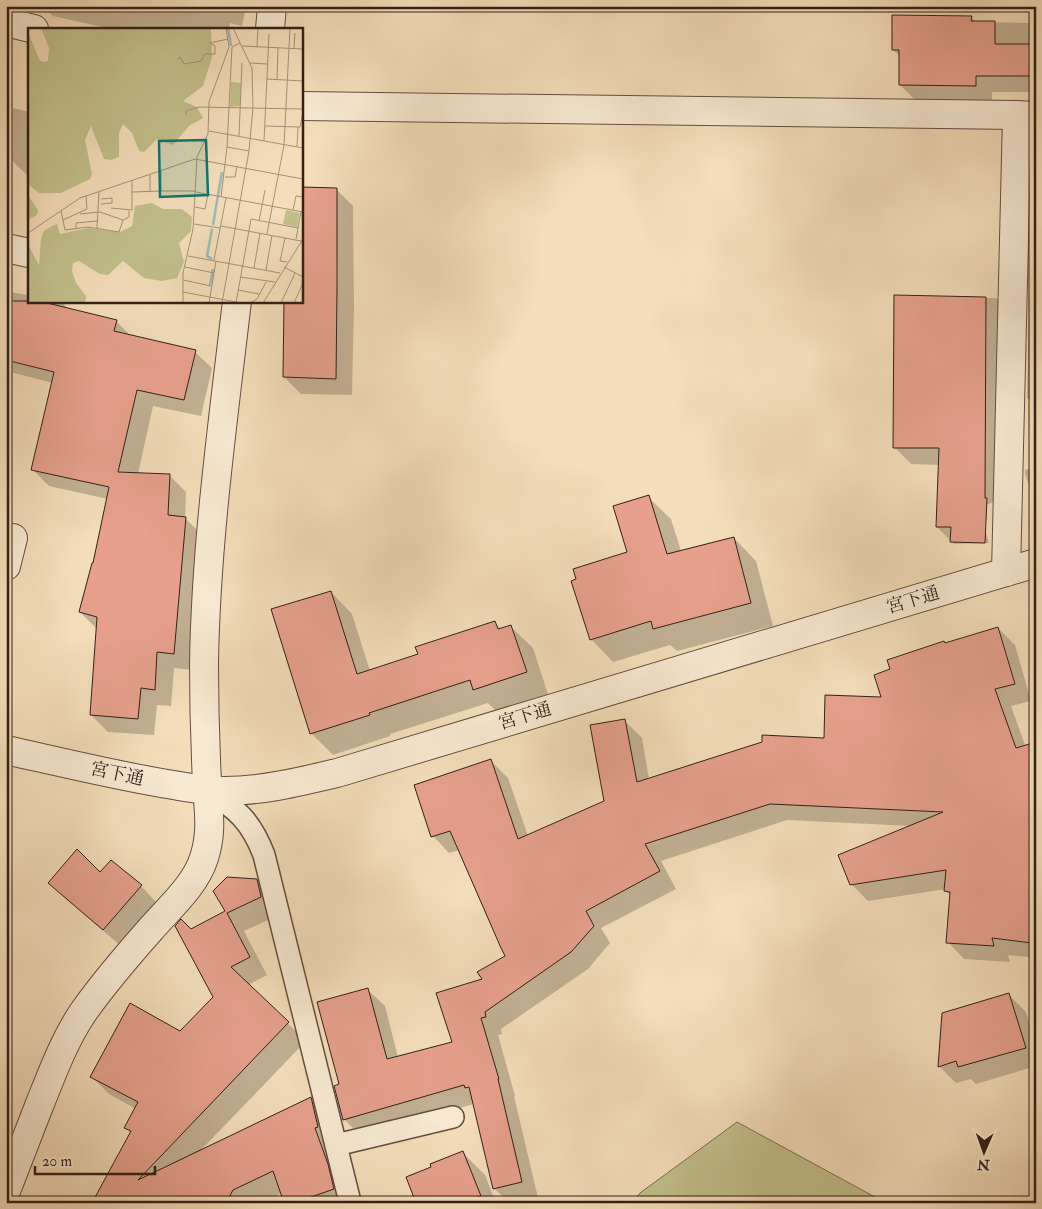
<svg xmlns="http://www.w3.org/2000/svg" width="1042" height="1209" font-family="'IM FELL Double Pica','Noto Serif JP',serif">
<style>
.green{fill:#c1bf8b;stroke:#7a7052}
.shadow{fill:#0003}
.building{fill:#e6a08d;stroke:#342018}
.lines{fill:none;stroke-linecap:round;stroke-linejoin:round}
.service-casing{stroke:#644f40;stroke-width:24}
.minor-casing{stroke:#644f40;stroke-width:30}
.tertiary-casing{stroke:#644f40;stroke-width:30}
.service{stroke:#f7e9d2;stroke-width:21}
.minor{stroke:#f7e9d2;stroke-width:28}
.tertiary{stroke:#f7e9d2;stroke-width:28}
.labels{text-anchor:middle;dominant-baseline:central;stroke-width:4.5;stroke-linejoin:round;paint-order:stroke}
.street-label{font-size:18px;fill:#342018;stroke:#f7e9d2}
.inset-river{fill:none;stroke:#9fbab9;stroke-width:2.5}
.inset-road{fill:none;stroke:#a79179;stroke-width:1}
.view{fill:#0f766e;fill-opacity:0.15;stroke:#0f766e;stroke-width:2.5}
.inset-edge{fill:none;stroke:#342018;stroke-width:2.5}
</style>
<rect width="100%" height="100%" fill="#f3ddba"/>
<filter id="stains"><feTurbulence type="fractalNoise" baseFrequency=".004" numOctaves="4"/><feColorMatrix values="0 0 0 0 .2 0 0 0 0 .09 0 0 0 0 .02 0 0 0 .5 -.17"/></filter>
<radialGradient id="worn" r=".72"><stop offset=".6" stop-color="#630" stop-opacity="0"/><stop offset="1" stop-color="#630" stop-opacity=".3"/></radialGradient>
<!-- green -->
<polygon class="green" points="737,1122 886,1203 632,1203 640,1193"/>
<!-- shadow -->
<g class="shadow">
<polygon points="43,6 246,6 242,26 230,23 229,29 111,29 53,16"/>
<polygon points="971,17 976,22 1036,23 1036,92 992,92 992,102 917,102 900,85 901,57 893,50"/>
<polygon points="13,108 29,112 29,177 6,155 6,139"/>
<polygon points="336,189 353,206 354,307 352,395 301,394 284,377 301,301"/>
<polygon points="28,289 29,301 61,301 69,310 116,321 132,337 195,352 212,368 201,416 153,406 138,474 169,475 186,492 185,518 202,535 191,670 174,668 171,706 157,705 154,735 108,732 91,715 97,629 80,612 93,564 108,499 49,486 32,469 53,383 6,371 6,291 26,295"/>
<polygon points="895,297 996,298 1014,315 1001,499 979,508 989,543 954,544 937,527 940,465 911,464 894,447"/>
<polygon points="1029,298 1036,298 1036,407 1027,398"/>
<polygon points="1036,467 1036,504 1025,474 1025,470"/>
<polygon points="648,497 671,519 681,551 734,538 756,561 773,626 677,651 670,645 613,662 591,639 629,553"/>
<polygon points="331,592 352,614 370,671 419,655 495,623 502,630 511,627 533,648 548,694 496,711 488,703 390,734 390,736 333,755 311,733"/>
<polygon points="998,628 1015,645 1031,701 1011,706 1026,748 1036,744 1036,958 1008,955 1010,962 964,959 948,942 951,896 946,891 946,889 868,901 851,884 912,826 787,820 661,861 676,889 601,928 610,943 588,969 501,1029 502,1034 498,1035 515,1096 514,1096 538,1198 520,1203 509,1203 494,1188 474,1104 361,1136 344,1119 340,1085 368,990 385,1006 398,1057 453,1043 483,980 507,956 460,850 449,853 433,836 491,761 508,778 528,836 606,802 625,721 642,738 649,779 825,739 883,698 891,670 945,644"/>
<polygon points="100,874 141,886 157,903 121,946 66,899 50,883"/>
<polygon points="257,880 275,898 279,915 244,931 267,975 248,985 306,1041 200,1151 311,1099 329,1116 350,1203 286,1203 282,1193 262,1203 92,1203 131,1133 126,1128 136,1109 109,1094 91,1076 181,1033 214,998 191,930 226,912"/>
<polygon points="1009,995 1026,1012 1036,1045 1036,1066 976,1084 971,1079 956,1083 939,1066"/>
<polygon points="463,1153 485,1175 496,1203 417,1203"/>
</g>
<!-- building -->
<g class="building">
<polygon points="892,15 972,16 971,21 995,21 995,44 1036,44 1036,76 976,76 976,86 899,85 899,50 892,50"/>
<polygon points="301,187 337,188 337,289 336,379 283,377 284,301 301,301"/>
<polygon points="894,295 986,297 985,498 987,498 985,543 950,542 951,527 936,527 939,448 893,448"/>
<polygon points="6,301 39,301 117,320 114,331 196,350 184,400 137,390 118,472 170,474 168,515 186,517 174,654 157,652 155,690 141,688 138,719 90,715 97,617 79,612 92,563 93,563 109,487 31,470 54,372 6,360"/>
<polygon points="649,495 667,554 734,537 751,603 653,629 651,621 590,640 571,581 576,579 573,569 627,552 613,506"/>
<polygon points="331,591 357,674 418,654 415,647 495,621 498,629 511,625 527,672 473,690 470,680 369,713 370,715 310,734 271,609"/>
<polygon points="998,627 1015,684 995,689 1016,748 1036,742 1036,901 1032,943 992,938 994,946 946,943 950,892 944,891 946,870 850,885 838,855 943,812 770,804 645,844 660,871 586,911 594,926 571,952 485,1012 486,1017 481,1018 499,1079 498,1079 522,1182 493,1189 469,1087 465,1088 464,1085 343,1120 334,1086 339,1084 317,1002 368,988 387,1059 452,1042 436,993 482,979 477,972 505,956 501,948 450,831 431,837 414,785 491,759 518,839 604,801 590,725 625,719 637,782 762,742 762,735 824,738 825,695 881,697 874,675 890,669 887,660 944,641 945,643"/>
<polygon points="77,849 100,872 111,860 142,885 103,930 48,883"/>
<polygon points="227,877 257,879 261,897 227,913 250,957 231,967 289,1022 138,1180 311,1097 318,1127 315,1128 328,1164 334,1189 294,1203 284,1203 273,1171 233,1190 226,1203 89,1203 93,1201 131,1131 124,1128 138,1102 90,1077 130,1003 180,1031 213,997 175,926 181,919 191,929 225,911 213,891"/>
<polygon points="1009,993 1026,1048 958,1067 956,1061 938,1067 942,1013"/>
<polygon points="463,1151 481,1196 462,1203 416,1203 406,1177 431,1167 430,1164"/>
</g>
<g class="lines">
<!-- service casing -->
<g class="service-casing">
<g id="service">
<path d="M207 790C237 809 251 821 264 855L350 1202"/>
<polyline points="336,1145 453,1117"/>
</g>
</g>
<!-- minor casing -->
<g class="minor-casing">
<g id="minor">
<polyline points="6,22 34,29"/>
<polyline points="301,106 1017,115"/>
<polyline points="6,248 29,253"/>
<polyline points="6,566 13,538"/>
<polyline points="1006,572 1017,115 1034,116"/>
</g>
</g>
<!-- tertiary casing -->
<g class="tertiary-casing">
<g id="tertiary">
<polyline points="270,29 272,6"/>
<path d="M6 750C60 762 113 775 167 784 186 787 205 791 224 791 262 791 299 782 337 773L1036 563"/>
<path d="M6 1191C17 1163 28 1134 39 1106 52 1074 64 1040 84 1011 104 983 127 956 150 930 169 908 195 886 204 858 213 830 208 810 207 782 205 742 204 703 204 663 206 542 223 421 237 301"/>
</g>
</g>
<!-- service -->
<use href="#service" class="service"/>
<!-- minor -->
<use href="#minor" class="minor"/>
<!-- tertiary -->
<use href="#tertiary" class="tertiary"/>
</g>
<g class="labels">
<!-- street labels -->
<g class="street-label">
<text transform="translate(913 600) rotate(-17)">宮下通</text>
<text transform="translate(525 716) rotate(-17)">宮下通</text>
<text transform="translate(117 774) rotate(12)">宮下通</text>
</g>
</g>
<!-- overview -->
<g transform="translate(28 28)">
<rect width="275" height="275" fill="#f3ddba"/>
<path d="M13 0H183L184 29 175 58 155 73 169 79 175 90 161 98 145 117 129 111 116 124 111 123 104 105 95 96 91 105V129L83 132 76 131 63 98 57 112 64 146 62 151 33 165H11L0 156V4L12 33 17 34 20 33 21 20ZM203 54 213 55 212 78 202 79ZM0 167 10 182 9 187 0 192ZM124 175 135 181H154L164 189 163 203 151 215 156 234 149 250 134 253 116 250 95 233 80 247 72 246 51 233 45 235 44 243 48 255 58 268 57 275H0V216L11 237 13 211 16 203 24 198 29 196 32 206 60 200 92 204 104 198 107 178ZM258 182 272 185 269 199 255 196Z" fill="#c1bf8b"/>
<path class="inset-river" d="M200 0 203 18M185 197 194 144M184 231 179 228 184 201M182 257 185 241"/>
<path class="inset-road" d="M212 15 204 19 199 119 221 123M214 18 275 21M229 19 230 0M266 20 267 5M149 32 152 29 156 36 173 33 177 26H187V18L182 15 200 11M222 35 239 36M239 51 275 53M249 51 250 20M158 87V83L171 79 274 81M237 98 272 99 275 84M181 103 275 120M211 108 214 35M236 113 241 6M269 119 270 99M122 147V164M197 149H207L209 138M133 163H168M104 164 133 163V142M168 164 275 184M193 169 199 119M73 171 84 170V175L73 176M167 179 177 181 180 166M83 180 104 182V152M265 182 268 168 275 169M33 183 37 202 60 199 91 204 95 192M72 184 95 192 101 189V183M52 186 72 184M35 192 59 181 58 168M231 193 237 162M166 196 192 200M193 198 273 213M48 200V195L70 193M69 200 71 164M0 205 52 170 167 131 275 151M239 206 256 117 262 0M257 210 252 233 259 234M268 211 273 184M160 228 252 245M186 232 198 170M157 239 186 245M256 239 275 249M226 240 232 205M238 242 244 207M212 249 247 254M155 252 183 258M210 262 231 266M155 264 208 274M155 275V245L165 201 169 129 180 106 181 74 201 19 198 0M181 275 188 233M194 275 221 123 225 79 224 40 205 0M208 275 223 191 270 200M222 275 229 271 238 254M235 275 275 211M253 275 267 245M266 275 275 255"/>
<path class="view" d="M178 112 180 167 132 169 131 113Z"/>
<rect width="275" height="275" class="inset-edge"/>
</g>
<!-- margin -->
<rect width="1042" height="1209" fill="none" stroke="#f3ddba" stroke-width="25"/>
<rect x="8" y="8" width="1027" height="1194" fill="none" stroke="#342018" stroke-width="2.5"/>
<rect x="12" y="12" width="1017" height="1184" fill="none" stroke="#342018"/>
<!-- north arrow -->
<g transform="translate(984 1152) rotate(182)" stroke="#f7e9d2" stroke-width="4" paint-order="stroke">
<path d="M0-4L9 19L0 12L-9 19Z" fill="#342018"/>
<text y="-8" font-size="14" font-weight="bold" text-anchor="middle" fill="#342018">N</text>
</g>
<!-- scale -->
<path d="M35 1166v8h120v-8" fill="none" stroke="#342018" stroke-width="2.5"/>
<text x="42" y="1166" font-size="15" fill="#342018" stroke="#f7e9d2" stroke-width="4" paint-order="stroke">20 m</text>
<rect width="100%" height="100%" filter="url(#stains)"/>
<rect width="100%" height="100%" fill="url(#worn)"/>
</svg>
